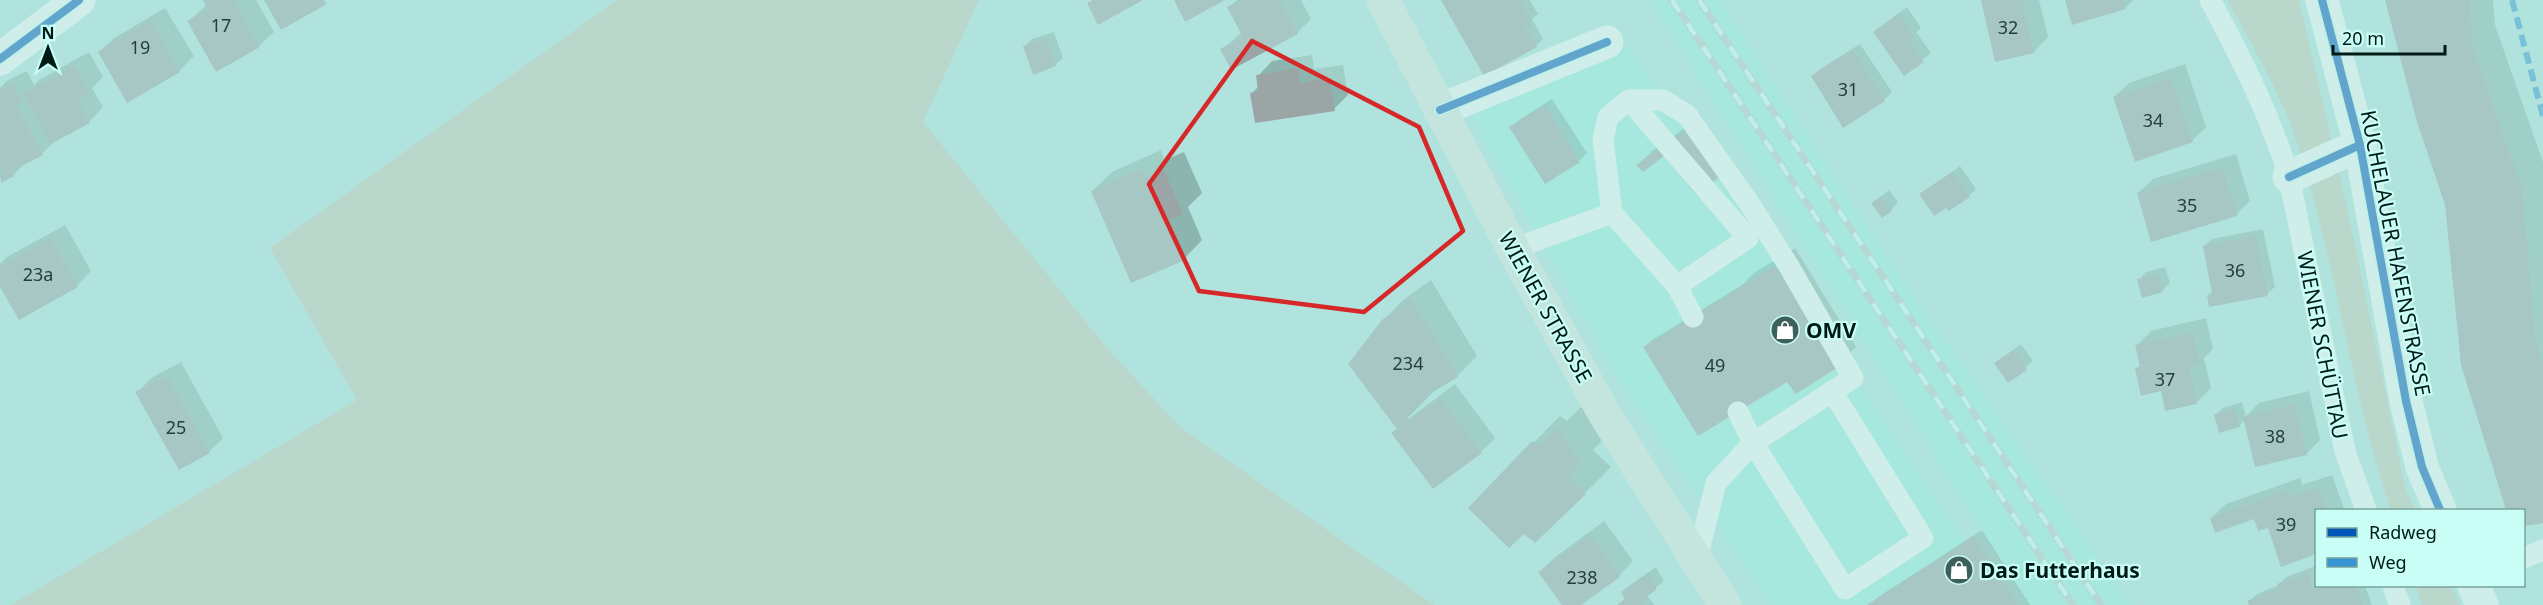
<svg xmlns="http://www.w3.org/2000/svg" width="2543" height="605" font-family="'Noto Sans',sans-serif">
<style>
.built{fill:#99eae0}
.green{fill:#c3c7b3}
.shadow{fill:#0003}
.building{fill:#9ca5a6}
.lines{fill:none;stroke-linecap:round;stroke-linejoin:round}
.lane{stroke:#f3fbfa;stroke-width:21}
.street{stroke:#f3fbfa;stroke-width:33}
.primary{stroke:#dbe6de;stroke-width:33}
.rail-casing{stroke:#bccbc9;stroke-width:7}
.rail{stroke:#c9fef6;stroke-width:4.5;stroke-dasharray:14;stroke-linecap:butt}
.quiet{stroke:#3694d4;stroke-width:6;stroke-dasharray:12 6;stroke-linecap:butt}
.cycleway-casing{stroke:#c9fef6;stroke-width:11}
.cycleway{stroke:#0057b8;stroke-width:8}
.marked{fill:none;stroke:#d62828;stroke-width:4.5;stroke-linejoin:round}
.labels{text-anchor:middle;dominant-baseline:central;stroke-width:4.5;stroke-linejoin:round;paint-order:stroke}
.number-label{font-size:18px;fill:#273d3b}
.street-label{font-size:21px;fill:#001a17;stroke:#c9fef6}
.poi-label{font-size:21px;font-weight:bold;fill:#001a17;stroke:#c9fef6;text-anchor:start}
</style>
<rect width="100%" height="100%" fill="#b0e3dd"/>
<!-- built -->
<g class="built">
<polygon points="1648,0 1719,0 1919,304 2132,605 2028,605 1672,35"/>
<polygon points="1627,45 2009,605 1772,605 1621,385 1464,105"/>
</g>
<!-- green -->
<g class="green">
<polygon points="617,0 979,0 923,122 1107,348 1180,427 1434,605 11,605 357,400 270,248"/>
<path d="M2227 0H2299L2346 202 2406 491 2416 510H2391C2350 389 2336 261 2296 139 2279 90 2252 44 2227 0Z"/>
<polygon points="2416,586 2451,586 2460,605 2422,605"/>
</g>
<!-- shadow -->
<g class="shadow">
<polygon points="205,0 256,0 274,32 259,46 189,21 207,4"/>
<polygon points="1237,0 1301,0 1311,19 1297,33 1222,50 1242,32 1229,7"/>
<polygon points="1443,0 1530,0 1538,14 1532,19 1543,39 1536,46"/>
<polygon points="1983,0 2039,0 2048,37 2034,52"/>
<polygon points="2067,0 2133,0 2125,8"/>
<polygon points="2387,0 2493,0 2495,25 2543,162 2543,521 2538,522 2524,524 2524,510 2508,510 2462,365 2447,205"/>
<polygon points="1907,7 1921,28 1916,32 1931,53 1905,74 1875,32"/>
<polygon points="165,8 194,56 179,71 128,101 99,52 114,38"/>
<polygon points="1054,32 1063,58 1055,65 1025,46 1032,39"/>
<polygon points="1860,44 1892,92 1884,100 1843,126 1813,76 1820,69"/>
<polygon points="89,52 103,77 92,88 103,107 89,122 56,139 42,154 27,161 14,175 2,181 0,177 0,88 8,80 27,71 34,85 39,80"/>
<polygon points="1312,55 1314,69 1343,65 1348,95 1334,109 1252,93 1259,86 1258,76 1272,61"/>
<polygon points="2185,64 2206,127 2192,141 2114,97 2129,83"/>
<polygon points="1552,99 1587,153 1579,161 1545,182 1511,127 1519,120"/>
<polygon points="1699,118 1718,176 1664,154 1638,165 1652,151"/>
<polygon points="1161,150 1165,160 1184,152 1202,193 1188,207 1202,240 1183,260 1132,281 1092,191 1112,172"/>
<polygon points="2236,154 2250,201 2236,215 2138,193 2153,179"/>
<polygon points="1960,166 1976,189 1969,196 1921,195"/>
<polygon points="1889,190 1898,202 1891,210 1873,203"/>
<polygon points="65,225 91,271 77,286 0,284 0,264 7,257"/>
<polygon points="2263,229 2275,287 2267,294 2208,296 2213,291 2204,246 2212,239"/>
<polygon points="1795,248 1856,347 1837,367 1788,379 1645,347 1652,340 1742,285 1754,273"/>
<polygon points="2165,267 2170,283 2162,291 2139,280 2146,272"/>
<polygon points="1431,280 1477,356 1457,376 1433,390 1407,417 1408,419 1455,384 1495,438 1481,452 1398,428 1350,364 1383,321 1403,300"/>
<polygon points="2206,318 2213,349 2204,358 2211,388 2197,402 2166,410 2162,389 2137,368 2141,364 2137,345 2151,331"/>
<polygon points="2021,344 2033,361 2008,381 1996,363"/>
<polygon points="181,362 223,438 209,452 137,393 151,378"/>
<polygon points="2309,391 2320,440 2306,454 2245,420 2239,426 2216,415 2223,408 2242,402 2246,416 2259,403"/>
<polygon points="1584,404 1605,437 1593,450 1611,467 1585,493 1524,532 1470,507 1560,416 1567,421"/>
<polygon points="2332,475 2344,509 2316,510 2316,552 2281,565 2268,526 2255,518 2211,518 2226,504 2300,478 2302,485"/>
<polygon points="1604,521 1633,561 1619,576 1578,605 1564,605 1540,572 1554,558"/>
<polygon points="1982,530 2030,605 1872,605 1878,597"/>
<polygon points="2315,566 2316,586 2365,586 2372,605 2251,605 2249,601 2257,594 2279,585 2286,577"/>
<polygon points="1656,567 1664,581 1647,595 1654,605 1617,605 1626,598 1623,592 1630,585"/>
</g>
<!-- building -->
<g class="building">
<polygon points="203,0 233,0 260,47 216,72 187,21 208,9"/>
<polygon points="264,0 324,0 327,4 281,30"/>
<polygon points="1093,0 1143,0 1098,25 1087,3"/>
<polygon points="1174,0 1225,0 1185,22"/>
<polygon points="1241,0 1279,0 1298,34 1231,70 1220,49 1243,37 1227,7"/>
<polygon points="1441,0 1519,0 1531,22 1525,26 1537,47 1484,76"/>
<polygon points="1981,0 2022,0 2034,53 1995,62"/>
<polygon points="2065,0 2123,0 2126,9 2072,25"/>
<polygon points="2385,0 2469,0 2473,48 2522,189 2535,338 2543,364 2543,523 2539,524 2524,526 2524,510 2506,510 2461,365 2445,205 2417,122"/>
<polygon points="1899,13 1914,36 1909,40 1924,62 1904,76 1873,32"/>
<polygon points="150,21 180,72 127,103 98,52"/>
<polygon points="1046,38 1056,66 1033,75 1023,46"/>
<polygon points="1853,50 1885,101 1843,128 1811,76"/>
<polygon points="74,66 90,93 77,100 90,123 51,144 23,94"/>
<polygon points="1298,68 1300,83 1329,78 1335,111 1255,123 1250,93 1258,91 1256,75"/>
<polygon points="2170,78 2193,142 2135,162 2113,97"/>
<polygon points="12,84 22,102 16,105 43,155 12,171 14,176 1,183 0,90"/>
<polygon points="1545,105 1580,162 1545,184 1509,127"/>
<polygon points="1684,132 1719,177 1697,196 1664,156 1643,172 1636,165"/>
<polygon points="2222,167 2237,216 2151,242 2137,193"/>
<polygon points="1141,169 1145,178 1164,170 1183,214 1166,221 1183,261 1131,283 1091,191"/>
<polygon points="1952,172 1970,197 1949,211 1946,208 1934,216 1919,194"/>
<polygon points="1881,196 1892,211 1882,218 1871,203"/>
<polygon points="2256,236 2268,296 2209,307 2207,295 2212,294 2203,246"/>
<polygon points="50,238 78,287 19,320 0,287 0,266"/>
<polygon points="1775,266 1837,368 1796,394 1787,382 1698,436 1643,347"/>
<polygon points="2158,274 2163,292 2142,298 2137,279"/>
<polygon points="1411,298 1458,377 1433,392 1397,429 1348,364 1382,320"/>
<polygon points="2192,332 2200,365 2189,367 2197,404 2165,411 2161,391 2141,396 2135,368 2140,367 2135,345"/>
<polygon points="2013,350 2027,370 2008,383 1994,363"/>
<polygon points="167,376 210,453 179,470 135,392"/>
<polygon points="1440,398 1482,453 1433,489 1391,433"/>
<polygon points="2295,404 2307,455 2255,467 2243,417"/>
<polygon points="2235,409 2240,427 2219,433 2214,414"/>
<polygon points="1557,428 1580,464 1568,477 1586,494 1535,543 1524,534 1509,548 1468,508 1532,441 1540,446"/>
<polygon points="2318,488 2326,510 2316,510 2316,554 2281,567 2268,528 2258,531 2254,519 2215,533 2210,518 2286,491 2288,498"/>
<polygon points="1590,535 1620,577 1581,605 1562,605 1538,572"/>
<polygon points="1974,536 2018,605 1867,605"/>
<polygon points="2308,572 2312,587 2356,586 2362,605 2249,605 2247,601 2278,589 2277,584"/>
<polygon points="1648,573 1657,589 1640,602 1642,605 1618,605 1625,599 1621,592"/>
</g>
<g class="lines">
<!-- lane -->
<g class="lane">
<path d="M2210 0C2241 57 2270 115 2289 177L2345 451 2366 510"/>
<polyline points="1629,100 1748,238 1677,286"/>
<polyline points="1513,249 1612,213"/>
<polyline points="1693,317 1677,286 1612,213 1603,140 1608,117 1629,100 1663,100 1687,115 1749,203 1790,268 1853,378 1753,443 1716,483 1697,559"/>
<polyline points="1738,412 1753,443 1845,589 1923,538 1832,391"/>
<polyline points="2524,558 2543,550"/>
<polyline points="2393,586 2400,605"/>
</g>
<!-- street -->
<g class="street">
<polyline points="2322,0 2360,145 2406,401 2422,467 2440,510"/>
<polyline points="0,59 79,0"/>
<polyline points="1440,110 1607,42"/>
<polyline points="2289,177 2360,145"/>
<polyline points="2474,586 2482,605"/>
</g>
<!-- primary -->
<polyline class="primary" points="1383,0 1513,249 1605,415 1725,605"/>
<!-- rail casing -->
<g class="rail-casing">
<g id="rail">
<polyline points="1672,0 2073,605"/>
<polyline points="1699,0 2101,605"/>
</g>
</g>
<!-- rail -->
<use href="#rail" class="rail"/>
<!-- quiet -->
<polyline class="quiet" points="2512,0 2543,116"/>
<!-- cycleway casing -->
<g class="cycleway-casing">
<g id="cycleway">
<polyline points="2322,0 2360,145 2406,401 2422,467 2440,510"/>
<polyline points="0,59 79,0"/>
<polyline points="1440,110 1607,42"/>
<polyline points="2289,177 2360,145"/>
</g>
</g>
<!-- cycleway -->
<use href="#cycleway" class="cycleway"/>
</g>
<!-- marked area -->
<path d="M0 0H2543V605H0ZM1252 41 1419 127 1463 231 1364 312 1199 291 1149 184Z" fill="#b0e3dd" fill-opacity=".55" fill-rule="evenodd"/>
<path class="marked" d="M1252 41 1419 127 1463 231 1364 312 1199 291 1149 184Z"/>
<!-- icons -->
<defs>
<g id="shop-disc" transform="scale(1.5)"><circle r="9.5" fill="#3e605c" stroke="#c9fef6"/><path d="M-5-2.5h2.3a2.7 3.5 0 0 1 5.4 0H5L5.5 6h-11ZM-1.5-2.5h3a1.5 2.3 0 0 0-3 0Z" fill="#fff"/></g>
</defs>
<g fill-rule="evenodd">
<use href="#shop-disc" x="1785" y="330"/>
<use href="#shop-disc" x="1959" y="570"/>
</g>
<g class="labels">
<!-- number labels -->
<g class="number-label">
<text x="221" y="25">17</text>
<text x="2008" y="27">32</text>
<text x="140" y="47">19</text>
<text x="1848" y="89">31</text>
<text x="2153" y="120">34</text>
<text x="2187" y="205">35</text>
<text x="2235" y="270">36</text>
<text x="38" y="274">23a</text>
<text x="1408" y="363">234</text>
<text x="1715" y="365">49</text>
<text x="2165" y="379">37</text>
<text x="176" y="427">25</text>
<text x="2275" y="436">38</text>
<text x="2286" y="524">39</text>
<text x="1582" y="577">238</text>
</g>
<!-- street labels -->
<g class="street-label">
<text transform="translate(2396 253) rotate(79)">KUCHELAUER HAFENSTRASSE</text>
<text transform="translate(1546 307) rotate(61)">WIENER STRASSE</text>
<text transform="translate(2323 345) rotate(79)">WIENER SCHÜTTAU</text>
</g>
<!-- poi labels -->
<g class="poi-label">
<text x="1806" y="330">OMV</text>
<text x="1980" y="570">Das Futterhaus</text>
</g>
</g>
<!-- legend -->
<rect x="2315" y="509" width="210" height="78" fill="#c9fef6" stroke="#79a39d" stroke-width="1.5"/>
<rect x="2327" y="528" width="30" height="9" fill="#0057b8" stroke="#79a39d" stroke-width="1.5"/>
<text x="2369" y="539" font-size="18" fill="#001a17">Radweg</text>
<rect x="2327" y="558" width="30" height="9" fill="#3694d4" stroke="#79a39d" stroke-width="1.5"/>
<text x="2369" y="569" font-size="18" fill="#001a17">Weg</text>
<!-- north arrow -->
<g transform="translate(48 48)" stroke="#c9fef6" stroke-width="4.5" paint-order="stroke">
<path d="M0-4.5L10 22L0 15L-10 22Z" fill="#001a17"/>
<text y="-9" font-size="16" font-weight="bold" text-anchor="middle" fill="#001a17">N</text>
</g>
<!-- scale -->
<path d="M2333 45v9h112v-9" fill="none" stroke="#001a17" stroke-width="3"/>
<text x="2342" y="45" font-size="18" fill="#001a17" stroke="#c9fef6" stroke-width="4.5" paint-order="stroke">20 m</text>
</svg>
